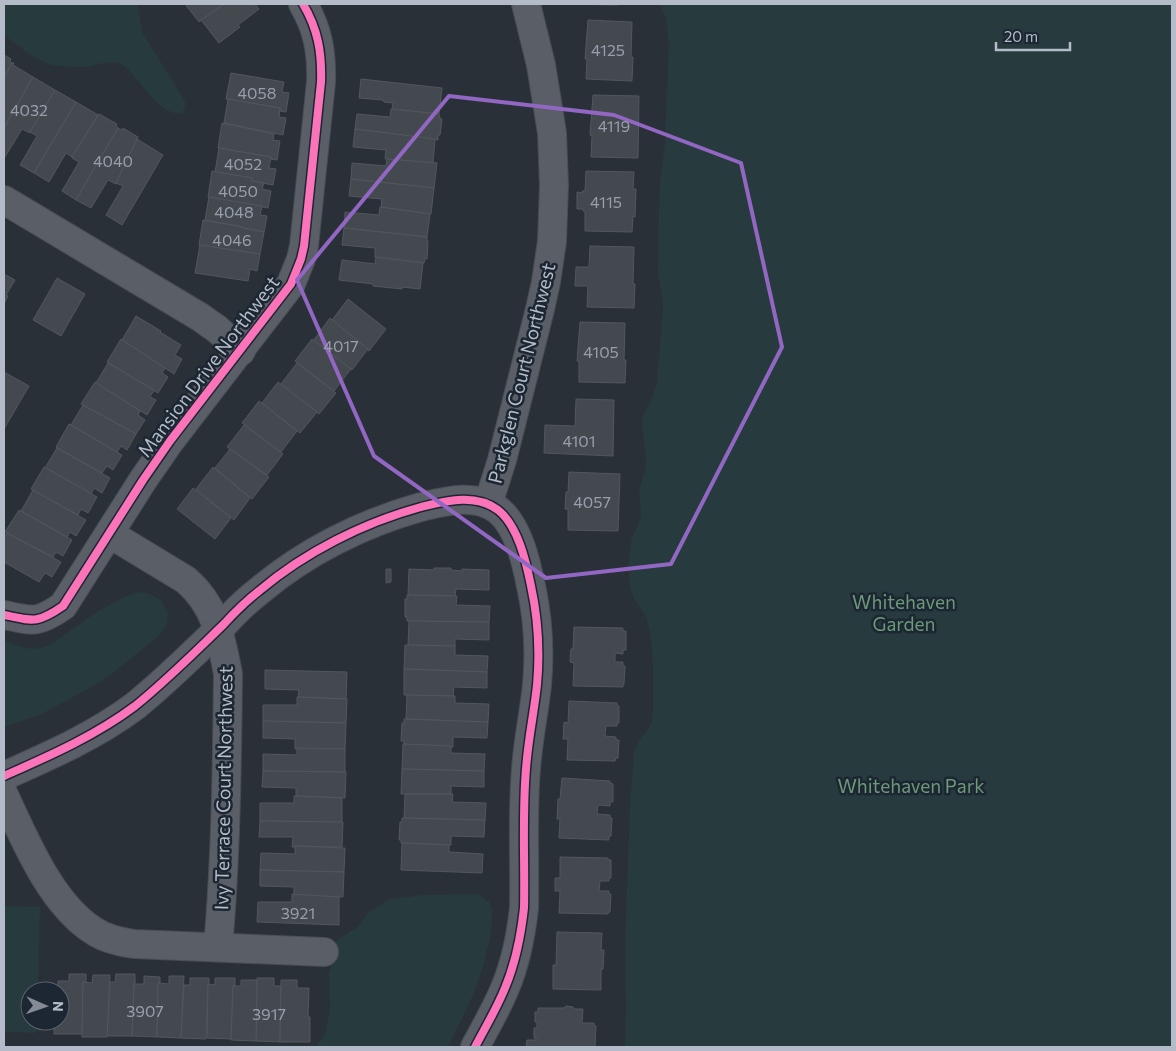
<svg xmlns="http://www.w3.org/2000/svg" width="1176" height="1051" font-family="Commissioner,sans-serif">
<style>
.green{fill:#273a3e}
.building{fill:#444950;stroke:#52575f}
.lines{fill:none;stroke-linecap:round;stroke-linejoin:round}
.minor-casing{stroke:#484c53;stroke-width:30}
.minor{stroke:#5a5e66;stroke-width:28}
.cycleway-casing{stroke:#1d2633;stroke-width:11}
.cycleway{stroke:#fb73b8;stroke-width:8}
.marked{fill:none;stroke:#9266c3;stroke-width:4;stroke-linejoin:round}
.labels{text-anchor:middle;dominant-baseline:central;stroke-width:5;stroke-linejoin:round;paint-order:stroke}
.number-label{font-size:16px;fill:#989fab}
.street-label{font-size:19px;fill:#b4bcc9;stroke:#1d2633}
.park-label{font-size:19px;fill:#6b9a76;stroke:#1d2633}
</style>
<rect width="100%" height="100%" fill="#2a3038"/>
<!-- green -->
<g class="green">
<path d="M4 4H138L142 32 185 101V108L182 113C163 117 144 87 133 75 129 70 124 64 118 63 107 60 95 66 84 67 73 67 59 67 49 64 34 59 17 45 4 35Z"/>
<polygon points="659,4 1172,4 1172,1047 625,1047 626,1009 625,946 630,806 634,752 638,741 646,732 652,723 653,709 653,663 651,638 646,616 634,599 631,590 628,566 632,537 638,526 641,515 639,490 646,468 646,455 642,427 643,417 653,396 657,381 663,306 658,272 659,210 660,182 662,169 665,141 669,44 666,18"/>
<path d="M138 592 150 594 161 601 168 612 167 624 159 636 110 675 93 686 42 714 4 727V640C15 645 28 651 41 648 52 645 62 637 71 630 93 615 112 600 138 592Z"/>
<polygon points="478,894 489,902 492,910 491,933 484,963 474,993 448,1047 316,1047 326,1032 330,1008 329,975 337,940 358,927 368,913 388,900 422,895"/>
<polygon points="4,906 40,907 38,991 30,991 30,1021 37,1021 36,1033 4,1032"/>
</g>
<!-- building -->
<g class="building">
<polygon points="185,4 224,4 199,22"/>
<polygon points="224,4 255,4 259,9 238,25 240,27 219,43 201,20"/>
<polygon points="568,4 617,4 617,5"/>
<polygon points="588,20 632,22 631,57 633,57 632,81 586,79 587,59 585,59"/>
<polygon points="4,55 11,59 10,61 12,63 4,78"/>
<polygon points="12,63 14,63 13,65 33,77 4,128 4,78"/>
<polygon points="231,73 284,82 282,92 289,93 286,112 280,111 280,108 226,99"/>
<polygon points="33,77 55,90 30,133 22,129 5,157 4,156 4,128"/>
<polygon points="361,79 442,88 439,114 392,109 393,103 384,102 383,100 359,98"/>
<polygon points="55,90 76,102 34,173 20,165 37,136 30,132"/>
<polygon points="593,95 639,96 638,158 591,157 592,136 590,135"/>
<polygon points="228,99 280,108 279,117 286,118 283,135 224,123"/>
<polygon points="76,102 98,115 72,157 66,153 49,182 34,173"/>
<polygon points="391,109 439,114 440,118 442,119 440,135 438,135 438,140 355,129 357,114 390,117"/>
<polygon points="99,114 117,124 116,126 118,128 76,200 62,191 79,162 72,158 72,157"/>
<polygon points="222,123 274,134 273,140 280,141 277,160 271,159 271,157 218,148"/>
<polygon points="118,128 122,130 123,128 138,137 116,184 108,180 91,208 76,200"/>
<polygon points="355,129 435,139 433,163 387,159 385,159 386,150 353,147"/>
<polygon points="137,139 163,155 122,225 106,215 123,186 116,183"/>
<polygon points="219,148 271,157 269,168 276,169 273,185 252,181 252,178 215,172"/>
<polygon points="387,159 437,163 434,188 351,179 352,163 386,166"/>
<polygon points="212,171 252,178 252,181 264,183 262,189 271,191 268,208 208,197"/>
<polygon points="586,171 634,172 633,189 636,189 635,217 633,216 632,232 585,231 585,211 583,211 583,209 577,209 577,192 583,193 582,191 585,191"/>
<polygon points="351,179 434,188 431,214 381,207 382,199 349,196"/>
<polygon points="209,197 262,206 260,215 267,216 264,232 243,228 243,227 205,220"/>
<polygon points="380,207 430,214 427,237 344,228 345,212 379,215"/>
<polygon points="203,220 243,227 243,228 264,232 260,254 199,245"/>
<polygon points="344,228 427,237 427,241 428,241 427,259 425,258 424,263 375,257 375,248 342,245"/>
<polygon points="200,245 260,254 257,271 250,269 248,281 195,273"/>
<polygon points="590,246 634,247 633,284 635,284 634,308 587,307 588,286 575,286 576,267 589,267"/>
<polygon points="376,257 423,263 420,289 402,287 402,289 373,286 373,284 339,280 342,260 375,264"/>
<polygon points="4,274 15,280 6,295 8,296 4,304"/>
<polygon points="57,278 85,294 61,336 33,320"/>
<polygon points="348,299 386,329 369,351 332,320"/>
<polygon points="136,316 161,331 160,332 181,345 175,355 182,359 174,374 122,340"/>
<polygon points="330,318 368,349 352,370 313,341"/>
<polygon points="580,322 625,323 624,360 626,360 625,383 579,382 579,361 577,361"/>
<polygon points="121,339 165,368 162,373 168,377 158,393 107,362"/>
<polygon points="312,339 351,369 334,391 295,361"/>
<polygon points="108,363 154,390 150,397 156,400 147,415 96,383"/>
<polygon points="297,363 336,393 319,414 281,384"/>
<polygon points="4,372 29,386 4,429"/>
<polygon points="95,382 140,411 138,415 145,420 136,434 81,404"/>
<polygon points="278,382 317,412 300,433 262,403"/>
<polygon points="576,399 614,400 613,456 544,453 545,425 575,426"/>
<polygon points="259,401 297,431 281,452 242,423"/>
<polygon points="83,405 136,434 127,450 121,446 117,452 71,425"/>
<polygon points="69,424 122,455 113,470 107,466 102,473 56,447"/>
<polygon points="244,425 283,454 267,475 227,447"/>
<polygon points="57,448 110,478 102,493 94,488 91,494 45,468"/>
<polygon points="230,449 269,477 252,499 215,468"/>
<polygon points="44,467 97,497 88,513 81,509 78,515 31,489"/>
<polygon points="213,467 250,498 234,520 196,489"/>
<polygon points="569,472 620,474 618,531 568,530 568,509 565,509 566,492 568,492"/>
<polygon points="193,488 231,518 215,539 177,509"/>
<polygon points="33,490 86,520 76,536 70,532 67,537 21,511"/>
<polygon points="19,510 72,540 63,556 56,552 53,557 5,532"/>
<polygon points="7,533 61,562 52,577 45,573 39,582 4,562 4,538"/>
<polygon points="434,568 451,568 451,570 462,571 462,569 489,570 489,590 456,589 455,596 408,595 409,569 434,570"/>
<polygon points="386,569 391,569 391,582 386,583"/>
<polygon points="407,595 457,596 456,605 490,606 489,622 407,621 407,617 405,617 405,599 407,599"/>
<polygon points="409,621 489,622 489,640 455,639 455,646 408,645"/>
<polygon points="574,627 623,628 623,631 626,631 626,650 623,650 623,654 615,653 615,662 623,662 623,666 625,666 624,684 623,684 623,687 573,686 574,663 570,662 571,649 573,649"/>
<polygon points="405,645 455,646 455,655 488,656 487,672 404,669"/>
<polygon points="404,669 487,672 487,688 454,687 453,696 404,695"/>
<polygon points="265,670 347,672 346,699 298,697 299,690 265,689"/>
<polygon points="407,695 455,696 455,703 489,704 488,722 406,719"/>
<polygon points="297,697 347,699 346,723 263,721 263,705 297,705"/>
<polygon points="569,701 617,703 617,705 619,706 619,723 617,723 617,726 606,726 605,736 616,737 616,740 619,740 618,758 616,758 615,761 567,760 568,739 563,739 564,722 568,723"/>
<polygon points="404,719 488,722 487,738 453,737 453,747 404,744 404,741 401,741 402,723 404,723"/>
<polygon points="263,721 346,723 345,749 295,749 295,739 263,738"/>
<polygon points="403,744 451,746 451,753 485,754 484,771 402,769"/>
<polygon points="297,748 345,749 345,772 263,771 263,754 297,755"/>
<polygon points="402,769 484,771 484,787 451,786 451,794 401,794"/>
<polygon points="263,771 346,772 345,798 296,796 296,788 262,787"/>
<polygon points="562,778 610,781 610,783 613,784 613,802 610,802 610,806 598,805 597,814 610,815 610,818 612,818 611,836 609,836 609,840 559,838 560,819 557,819 558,799 560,799"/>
<polygon points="405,794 453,794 452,802 486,803 485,820 404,818"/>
<polygon points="294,796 342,798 342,822 260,821 260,803 294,803"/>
<polygon points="402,818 485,820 484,837 451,836 451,845 401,843 401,840 399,840 400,822 402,822"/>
<polygon points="260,821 343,822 342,847 295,846 295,847 292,847 293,837 259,837"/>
<polygon points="402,843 449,845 449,852 483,854 482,873 401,870"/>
<polygon points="295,846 345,848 344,872 260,870 261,853 295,854"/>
<polygon points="560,857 608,858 608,860 611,860 611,878 609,878 609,881 600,881 599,891 609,891 609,894 611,894 610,912 608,912 608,914 559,913 560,891 555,891 555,878 560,878"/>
<polygon points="260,870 344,872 343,897 294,895 294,887 260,886"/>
<polygon points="292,894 339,897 339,925 257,922 258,902 292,902"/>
<polygon points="557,932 602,933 601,950 604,950 603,969 601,969 601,990 553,989 553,965 556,965"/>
<polygon points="69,974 86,974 86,982 83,982 82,1034 54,1034 54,1021 60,1021 60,991 58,991 58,981 69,981"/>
<polygon points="116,974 135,974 135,984 134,984 132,1036 107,1036 110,982 115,982"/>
<polygon points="93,975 110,975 107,1037 82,1037 83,982 92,983"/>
<polygon points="144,976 160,977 160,983 158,983 157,1037 132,1036 134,984 144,984"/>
<polygon points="169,976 184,976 181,1038 157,1037 158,983 169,984"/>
<polygon points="190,978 209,978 209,985 208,984 206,1039 181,1038 184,985 190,985"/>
<polygon points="215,978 235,978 235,986 233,986 231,1039 207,1038 208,984 215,985"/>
<polygon points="257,978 274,978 274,986 281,986 280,1042 256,1041"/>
<polygon points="241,980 257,980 256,1041 231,1040 233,986 241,986"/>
<polygon points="281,980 297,980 297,988 309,988 308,1017 310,1017 310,1042 280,1042"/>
<polygon points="566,1006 573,1007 575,1009 583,1009 582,1023 594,1023 594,1026 596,1026 595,1047 526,1047 527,1040 536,1040 536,1038 534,1038 534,1028 537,1028 537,1022 535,1022 535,1012 538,1012 538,1008 564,1008"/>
</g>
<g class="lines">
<!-- minor casing -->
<g class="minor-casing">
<g id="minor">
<polyline points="4,200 200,317 217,329 241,351"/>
<polyline points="488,504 502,460 540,309 546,282 552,241 554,185 552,133 541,65 526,4"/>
<path d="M110 534 186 580C216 606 221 637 228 674 227 765 226 856 218 947"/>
<path d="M4 615C33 621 37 624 63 606L143 480 170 441 291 284 301 259 304 246 321 82C322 53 318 29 303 4"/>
<path d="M4 776C49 756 95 736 135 706 166 681 194 653 223 625 234 613 246 601 259 591 305 552 363 523 421 507 446 501 475 493 498 510 518 526 526 561 531 586 538 618 540 652 537 685 534 713 528 740 526 769 522 815 525 861 524 908 521 935 516 962 505 988 497 1008 485 1028 475 1047"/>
<path d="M4 795C25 840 51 904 94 931 106 939 120 942 134 944L324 952"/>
</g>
</g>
<!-- minor -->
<use href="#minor" class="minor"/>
<!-- cycleway casing -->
<g class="cycleway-casing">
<g id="cycleway">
<path d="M4 615C33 621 37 624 63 606L143 480 170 441 291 284 301 259 304 246 321 82C322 53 318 29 303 4"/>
<path d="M4 776C49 756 95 736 135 706 166 681 194 653 223 625 234 613 246 601 259 591 305 552 363 523 421 507 446 501 475 493 498 510 518 526 526 561 531 586 538 618 540 652 537 685 534 713 528 740 526 769 522 815 525 861 524 908 521 935 516 962 505 988 497 1008 485 1028 475 1047"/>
</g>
</g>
<!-- cycleway -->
<use href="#cycleway" class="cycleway"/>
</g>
<!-- marked area -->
<path class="marked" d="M449 96 614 115 741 163 782 347 671 564 546 578 374 456 297 280Z"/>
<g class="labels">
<!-- number labels -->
<g class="number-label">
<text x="608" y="49">4125</text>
<text x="257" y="92">4058</text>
<text x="29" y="109">4032</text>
<text x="614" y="125">4119</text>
<text x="113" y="160">4040</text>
<text x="243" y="163">4052</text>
<text x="238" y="190">4050</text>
<text x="606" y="201">4115</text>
<text x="234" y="211">4048</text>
<text x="232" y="239">4046</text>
<text x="341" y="345">4017</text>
<text x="601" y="351">4105</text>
<text x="579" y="440">4101</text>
<text x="592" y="501">4057</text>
<text x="298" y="912">3921</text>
<text x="145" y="1010">3907</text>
<text x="269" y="1013">3917</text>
</g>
<!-- street labels -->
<g class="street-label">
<text transform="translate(208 366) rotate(-53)">Mansion Drive Northwest</text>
<text transform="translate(521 373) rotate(-76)">Parkglen Court Northwest</text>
<text transform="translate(223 788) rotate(-89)">Ivy Terrace Court Northwest</text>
</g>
<!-- park labels -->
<g class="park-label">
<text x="904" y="601">Whitehaven<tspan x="904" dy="22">Garden</tspan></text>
<text x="911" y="785">Whitehaven Park</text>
</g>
</g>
<!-- border -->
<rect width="1176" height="1051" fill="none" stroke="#b4bcc9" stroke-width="10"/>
<!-- north arrow -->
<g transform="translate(45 1006) rotate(92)"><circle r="24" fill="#1d2633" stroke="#59626f"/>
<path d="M0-4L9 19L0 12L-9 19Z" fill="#848b96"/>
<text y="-8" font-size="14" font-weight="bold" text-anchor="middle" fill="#b4bcc9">N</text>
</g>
<!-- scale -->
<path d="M996 42v8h74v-8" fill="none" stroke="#b4bcc9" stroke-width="2.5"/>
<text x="1004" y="42" font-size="15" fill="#b4bcc9" stroke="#1d2633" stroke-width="4" paint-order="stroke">20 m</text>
</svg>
